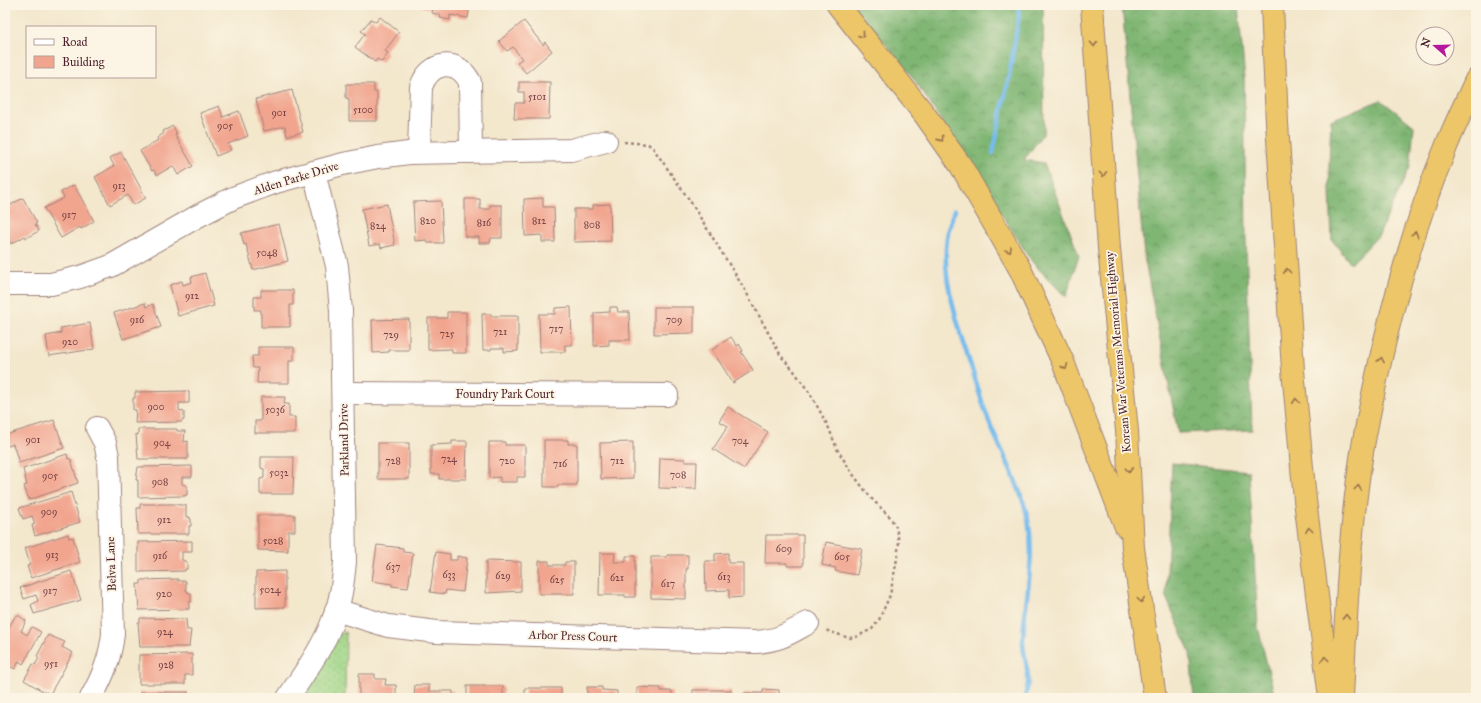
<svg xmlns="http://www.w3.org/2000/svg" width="1481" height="703" font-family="'IM FELL Great Primer',serif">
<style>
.forest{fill:url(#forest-crowns);stroke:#646a4f}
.park{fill:url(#park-dots);stroke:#747a58}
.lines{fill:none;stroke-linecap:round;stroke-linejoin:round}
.stream{stroke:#76bced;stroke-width:4.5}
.building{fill:#f1a48e}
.minor-casing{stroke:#9e837c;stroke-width:24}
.highway-casing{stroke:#9e837c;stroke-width:24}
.path{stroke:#9e837c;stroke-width:2.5;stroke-dasharray:3 3;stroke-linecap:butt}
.minor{stroke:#fff;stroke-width:22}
.highway{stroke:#ecc669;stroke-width:22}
.oneway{stroke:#9b724a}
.labels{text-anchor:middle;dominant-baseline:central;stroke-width:3.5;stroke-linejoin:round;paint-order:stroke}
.number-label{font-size:10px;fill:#744044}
.street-label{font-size:12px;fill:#4a1f2b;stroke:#fcf5e5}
</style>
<defs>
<pattern id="forest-crowns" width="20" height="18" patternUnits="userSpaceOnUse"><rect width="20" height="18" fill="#7fb673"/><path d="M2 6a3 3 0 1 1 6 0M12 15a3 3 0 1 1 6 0" fill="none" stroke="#6a935f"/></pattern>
<pattern id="park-dots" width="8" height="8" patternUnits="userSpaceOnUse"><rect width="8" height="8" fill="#9fd586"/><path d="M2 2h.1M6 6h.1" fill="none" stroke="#8ab674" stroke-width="1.8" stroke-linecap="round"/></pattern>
</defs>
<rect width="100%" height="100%" fill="#fcf5e5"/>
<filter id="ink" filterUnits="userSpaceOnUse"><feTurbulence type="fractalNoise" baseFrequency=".025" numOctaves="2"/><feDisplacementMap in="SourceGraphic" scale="8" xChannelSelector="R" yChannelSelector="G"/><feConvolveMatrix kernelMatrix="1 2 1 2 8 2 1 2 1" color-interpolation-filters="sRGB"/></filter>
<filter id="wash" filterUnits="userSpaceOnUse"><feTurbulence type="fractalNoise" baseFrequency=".012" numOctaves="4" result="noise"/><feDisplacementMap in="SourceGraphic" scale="16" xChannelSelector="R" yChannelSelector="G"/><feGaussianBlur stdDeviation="0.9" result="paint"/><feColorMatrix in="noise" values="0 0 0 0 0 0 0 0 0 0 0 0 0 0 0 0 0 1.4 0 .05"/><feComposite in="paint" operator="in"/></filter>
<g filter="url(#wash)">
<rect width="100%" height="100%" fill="#f3e7cc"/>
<!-- forest -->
<g class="forest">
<polygon points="853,5 1043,5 1044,132 1024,160 1044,163 1079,256 1066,297 1033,263 914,79"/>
<polygon points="1122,5 1238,5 1244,69 1246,240 1252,430 1178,433 1144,256"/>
<polygon points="1381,100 1414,126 1410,167 1379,235 1351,264 1332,240 1329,166 1331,120"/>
<polygon points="1172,463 1249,471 1258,627 1275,698 1194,698 1190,652 1166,597"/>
</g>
<!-- park -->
<polygon class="park" points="346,632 345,698 297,698 337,635"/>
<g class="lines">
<!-- stream -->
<g class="stream">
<polyline points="993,153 1009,76 1019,16 1018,5"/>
<path d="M955 210C933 258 955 313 969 360 977 384 983 408 993 431 1005 459 1020 486 1027 515 1037 558 1024 599 1023 641 1023 654 1028 667 1028 680 1028 686 1026 692 1025 698"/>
</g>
</g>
<g id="blocks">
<!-- building -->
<g class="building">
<polygon points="423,5 470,5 468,18 450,15 450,20 440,18 441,15 432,13 433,9 422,7"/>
<polygon points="380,17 399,32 385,51 388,53 382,62 377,59 375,62 355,47 365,34 361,31 371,19 376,22"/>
<polygon points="524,21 543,45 545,42 552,51 526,73 517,62 522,59 513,47 507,51 499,41"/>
<polygon points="519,82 550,82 549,119 514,119 515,103 524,103 524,92 519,92"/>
<polygon points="346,84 374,84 374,92 377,92 377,121 349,121 349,99 346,98"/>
<polygon points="292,90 303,132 287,136 285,126 264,131 256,99"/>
<polygon points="219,106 223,117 239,111 248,136 228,144 231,150 216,156 200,113"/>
<polygon points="173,126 177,134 175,135 193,166 178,175 173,166 157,175 154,170 152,171 140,151 158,140 157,138 164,133 163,131"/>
<polygon points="121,152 146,198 133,205 128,195 110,205 95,177 114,166 110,158"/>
<polygon points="74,185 94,221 81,229 80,227 61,238 44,208 64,198 61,192"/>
<polygon points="23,198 37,223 35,224 39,231 26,238 25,236 11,244 8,238 10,237 5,228 5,208"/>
<polygon points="543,198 543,207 554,207 555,242 542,242 542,235 525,236 524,199"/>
<polygon points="465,199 480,199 480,209 490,209 490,205 502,205 502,238 491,238 490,243 479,243 479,237 465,237"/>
<polygon points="441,201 443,243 427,243 427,240 415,241 413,202"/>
<polygon points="387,204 395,245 381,248 380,244 369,246 362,209"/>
<polygon points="610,204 611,241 574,242 574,209 593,209 593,205"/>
<polygon points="279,224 288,261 253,270 246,244 244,245 241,233"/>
<polygon points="205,273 214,306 178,316 170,285 182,281 183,285 192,282 191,277"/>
<polygon points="261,290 293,290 293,305 290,305 290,327 261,327 261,310 254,310 254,297 261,297"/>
<polygon points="145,303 146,307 153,304 161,327 123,339 114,313"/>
<polygon points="571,307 572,345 565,345 565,352 540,352 539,314 555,314 555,308"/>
<polygon points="610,307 617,307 618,312 629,312 630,340 609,340 609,345 594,346 594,313 610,312"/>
<polygon points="654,307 694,307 694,333 654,334"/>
<polygon points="447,312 466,312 466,353 452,353 452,349 428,350 428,318 447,318"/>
<polygon points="482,314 491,314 491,316 518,316 518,351 504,352 504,348 491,348 491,350 483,350"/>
<polygon points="409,319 409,350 389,350 389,352 373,353 372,320"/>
<polygon points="90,323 94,349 49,356 46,336 61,333 61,328"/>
<polygon points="731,337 737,346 739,344 743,351 741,352 753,370 733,383 712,350"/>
<polygon points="258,347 294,347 294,361 289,361 289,383 257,383 258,368 253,368 252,356 258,356"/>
<polygon points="189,391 189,403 179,403 179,410 184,412 184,420 182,420 182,422 135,423 136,410 133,410 133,398 135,398 135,392"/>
<polygon points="261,397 285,397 284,404 289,404 289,417 295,417 295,433 255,433 255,421 261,421"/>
<polygon points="728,407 768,432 744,469 713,449 728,426 719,421"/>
<polygon points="54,420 64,448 19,463 13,444 5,447 5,435"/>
<polygon points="138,429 177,429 177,431 185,431 184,442 188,441 188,459 138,459 136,434 138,435"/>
<polygon points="544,440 568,440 568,444 577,444 577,485 558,485 558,487 544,487"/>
<polygon points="452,441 467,441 466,479 439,479 439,474 431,474 431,445 452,444"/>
<polygon points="489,442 505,442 505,445 525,445 525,477 517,477 517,482 500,482 500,477 489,478"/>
<polygon points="633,442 633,478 601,479 600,443"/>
<rect x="378" y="443" width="31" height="36"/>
<polygon points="67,454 68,459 71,459 78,483 29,500 24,486 27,485 23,469"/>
<polygon points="261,457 294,457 293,494 260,494 260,479 264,478 264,469 261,468"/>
<polygon points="660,458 685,459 685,462 697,462 696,489 659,488"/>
<polygon points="192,466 192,477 182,477 182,484 187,486 187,495 185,495 185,496 138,497 138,480 136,480 138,467"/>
<polygon points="71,492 80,522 35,536 32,525 35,524 32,516 23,519 19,508"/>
<polygon points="140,504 178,504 178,505 186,505 186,517 190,517 190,519 191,519 191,526 189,526 189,534 138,534 137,508 140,508"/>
<polygon points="258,515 295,515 295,531 288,531 288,551 258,550"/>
<polygon points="68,534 69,538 73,537 80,562 31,578 27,566 30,565 25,548"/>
<polygon points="766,535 803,535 803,566 787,566 787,563 765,563"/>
<polygon points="192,541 192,552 182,552 182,560 187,562 187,569 185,569 185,571 138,572 138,542"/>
<polygon points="826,542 862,549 857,575 835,571 836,568 822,565"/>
<polygon points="377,545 403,548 403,552 413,553 408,588 392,586 392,584 372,581"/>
<polygon points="436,552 450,554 450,560 457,560 457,556 467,558 463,592 446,590 445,594 430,592"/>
<polygon points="600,553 615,553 614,562 626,562 626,556 635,556 635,597 625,597 625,595 599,595"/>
<polygon points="728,553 728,563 743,563 743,597 729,598 729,590 706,591 705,561 715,561 715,554"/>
<polygon points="667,555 688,555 688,569 686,569 686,599 651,598 651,557 667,557"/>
<polygon points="486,561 521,562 521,591 486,593"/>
<polygon points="539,561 549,561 549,565 565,565 565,562 574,562 574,594 539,594"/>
<polygon points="71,571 81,600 34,614 31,605 38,601 36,595 24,599 20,588"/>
<polygon points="285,571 285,607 256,608 256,572"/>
<polygon points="178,579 178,581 186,581 186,591 188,591 188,593 191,593 191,602 189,602 189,609 139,610 137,584 141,584 141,580"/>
<polygon points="16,615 18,616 18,615 26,621 21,631 27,635 32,627 41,632 23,664 19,661 15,669 5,664 5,634"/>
<polygon points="140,618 186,619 187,630 191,630 189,647 140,647 138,622 140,622"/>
<polygon points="48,635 65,642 62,647 73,653 50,694 46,692 46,693 24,680 33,664 35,665 39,658 37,656"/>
<polygon points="192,654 192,675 185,675 185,684 139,684 139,655"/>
<polygon points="359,674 375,674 375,679 386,679 385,685 396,685 396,698 359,698"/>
<polygon points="415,685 429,685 429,691 453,691 453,698 414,698"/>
<rect x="467" y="686" width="36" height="12"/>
<polygon points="587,687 602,687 602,690 617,691 617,698 587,698"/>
<polygon points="637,687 661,688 661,691 672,691 672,698 637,698"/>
<rect x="525" y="688" width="36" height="10"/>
<polygon points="763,689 779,690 779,698 744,698 744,693 763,693"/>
<rect x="693" y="690" width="38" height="8"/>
<rect x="140" y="692" width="48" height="6"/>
</g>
</g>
</g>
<g filter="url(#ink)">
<use href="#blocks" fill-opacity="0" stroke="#9e837c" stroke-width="1"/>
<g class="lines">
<!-- minor casing -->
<g class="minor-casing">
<g id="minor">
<path d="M419 152 421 87C430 61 457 57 470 82L471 152"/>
<polyline points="5,284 51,284 80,277 111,266 198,216 233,198 276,182 343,164 378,157 409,153 571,150 606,141"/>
<polyline points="343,393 667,395"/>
<path d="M336 610 388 626 437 632 756 642C780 640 788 634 808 623"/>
<path d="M91 698C103 676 110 659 113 634L108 456 105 443 97 428"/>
<path d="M288 698C304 673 323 648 333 620 341 601 343 582 345 562L341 311 337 266 314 172"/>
</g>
</g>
<!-- highway casing -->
<g class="highway-casing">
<g id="highway">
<polyline points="838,5 925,115 961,166 1020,269 1063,362 1126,527"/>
<polyline points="1092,5 1109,248 1127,431 1133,548 1155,698"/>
<polyline points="1272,5 1277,123 1293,370 1305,500 1330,698"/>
<path d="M1342 698C1346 616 1349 534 1362 452 1366 428 1371 404 1376 380 1393 301 1415 222 1446 147 1455 124 1466 102 1476 80"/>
</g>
</g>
<!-- path -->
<polyline class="path" points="624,142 648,144 653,148 690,201 745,290 781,356 794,371 811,395 828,426 837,449 852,473 870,497 890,517 896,527 899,542 897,559 890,595 879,620 872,629 856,637 849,638 825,630"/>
<!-- minor -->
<use href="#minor" class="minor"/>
<!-- highway -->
<use href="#highway" class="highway"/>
</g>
<!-- one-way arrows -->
<defs><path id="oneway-chevron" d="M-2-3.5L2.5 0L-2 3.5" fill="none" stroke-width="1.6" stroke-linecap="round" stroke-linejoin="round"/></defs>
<g class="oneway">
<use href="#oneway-chevron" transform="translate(862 35) rotate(51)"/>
<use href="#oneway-chevron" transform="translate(1094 44) rotate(87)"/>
<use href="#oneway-chevron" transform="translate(941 139) rotate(55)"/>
<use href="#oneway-chevron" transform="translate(1103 174) rotate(86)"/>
<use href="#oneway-chevron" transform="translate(1415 234) rotate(-72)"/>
<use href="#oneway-chevron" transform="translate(1009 250) rotate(60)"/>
<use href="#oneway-chevron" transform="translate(1287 271) rotate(-94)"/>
<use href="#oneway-chevron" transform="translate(1381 360) rotate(-78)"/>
<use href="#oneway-chevron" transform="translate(1065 367) rotate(68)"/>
<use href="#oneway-chevron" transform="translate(1296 401) rotate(-95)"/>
<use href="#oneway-chevron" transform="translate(1129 470) rotate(87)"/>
<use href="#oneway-chevron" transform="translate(1358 488) rotate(-83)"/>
<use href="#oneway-chevron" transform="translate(1309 530) rotate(-97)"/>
<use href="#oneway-chevron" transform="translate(1141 600) rotate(82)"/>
<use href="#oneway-chevron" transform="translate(1346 617) rotate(-88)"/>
<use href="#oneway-chevron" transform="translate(1325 659) rotate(-97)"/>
</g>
</g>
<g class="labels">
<!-- number labels -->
<g class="number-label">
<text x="537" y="97">5101</text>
<text x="363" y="110">5100</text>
<text x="279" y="113">901</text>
<text x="225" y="126">905</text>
<text x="119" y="186">913</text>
<text x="69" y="215">917</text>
<text x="428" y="221">820</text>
<text x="539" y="221">812</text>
<text x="484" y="223">816</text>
<text x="592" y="225">808</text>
<text x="378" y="226">824</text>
<text x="267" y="253">5048</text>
<text x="192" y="296">912</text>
<text x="137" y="320">916</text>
<text x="674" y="320">709</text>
<text x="556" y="329">717</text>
<text x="500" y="332">721</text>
<text x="447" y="334">725</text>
<text x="391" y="335">729</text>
<text x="70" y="342">920</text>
<text x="156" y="407">900</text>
<text x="275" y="410">5036</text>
<text x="33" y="440">901</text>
<text x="740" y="441">704</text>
<text x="162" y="443">904</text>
<text x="449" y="459">724</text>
<text x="393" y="461">728</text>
<text x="507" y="461">720</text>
<text x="617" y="461">712</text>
<text x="560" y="464">716</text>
<text x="279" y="473">5032</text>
<text x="678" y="475">708</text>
<text x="50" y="476">905</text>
<text x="160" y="482">908</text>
<text x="49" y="512">909</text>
<text x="164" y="520">912</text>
<text x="273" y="541">5028</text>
<text x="784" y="549">609</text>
<text x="52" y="555">913</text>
<text x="160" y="556">916</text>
<text x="842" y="557">605</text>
<text x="393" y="567">637</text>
<text x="449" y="575">633</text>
<text x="503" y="576">629</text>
<text x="724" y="577">613</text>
<text x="617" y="578">621</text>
<text x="557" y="580">625</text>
<text x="668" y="584">617</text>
<text x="270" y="590">5024</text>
<text x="50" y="591">917</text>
<text x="164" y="594">920</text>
<text x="165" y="632">924</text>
<text x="51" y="664">951</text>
<text x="166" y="665">928</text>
</g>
<!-- street labels -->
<g class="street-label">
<text transform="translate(296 178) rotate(-17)">Alden Parke Drive</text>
<text transform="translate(1118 352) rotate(-95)">Korean War Veterans Memorial Highway</text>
<text x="505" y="394">Foundry Park Court</text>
<text transform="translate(344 440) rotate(-91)">Parkland Drive</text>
<text transform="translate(111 564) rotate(-92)">Belva Lane</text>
<text transform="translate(573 636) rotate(2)">Arbor Press Court</text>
</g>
</g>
<!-- margin -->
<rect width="1481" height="703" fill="none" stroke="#fcf5e5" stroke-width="20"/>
<!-- legend -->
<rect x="26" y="26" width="130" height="52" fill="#fcf5e5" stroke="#b59f9b"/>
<rect x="34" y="39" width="20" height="6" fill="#ffffff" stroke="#b59f9b"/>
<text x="62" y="46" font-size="12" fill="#4a1f2b">Road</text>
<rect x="34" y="56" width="20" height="12" fill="#f1a48e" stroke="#b59f9b"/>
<text x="62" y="66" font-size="12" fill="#4a1f2b">Building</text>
<!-- north arrow -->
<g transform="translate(1435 46) rotate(290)"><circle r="19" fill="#fcf5e5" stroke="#b59f9b"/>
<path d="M0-3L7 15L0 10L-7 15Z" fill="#b5179e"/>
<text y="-6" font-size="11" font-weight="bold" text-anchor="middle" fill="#4a1f2b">N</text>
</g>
</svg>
